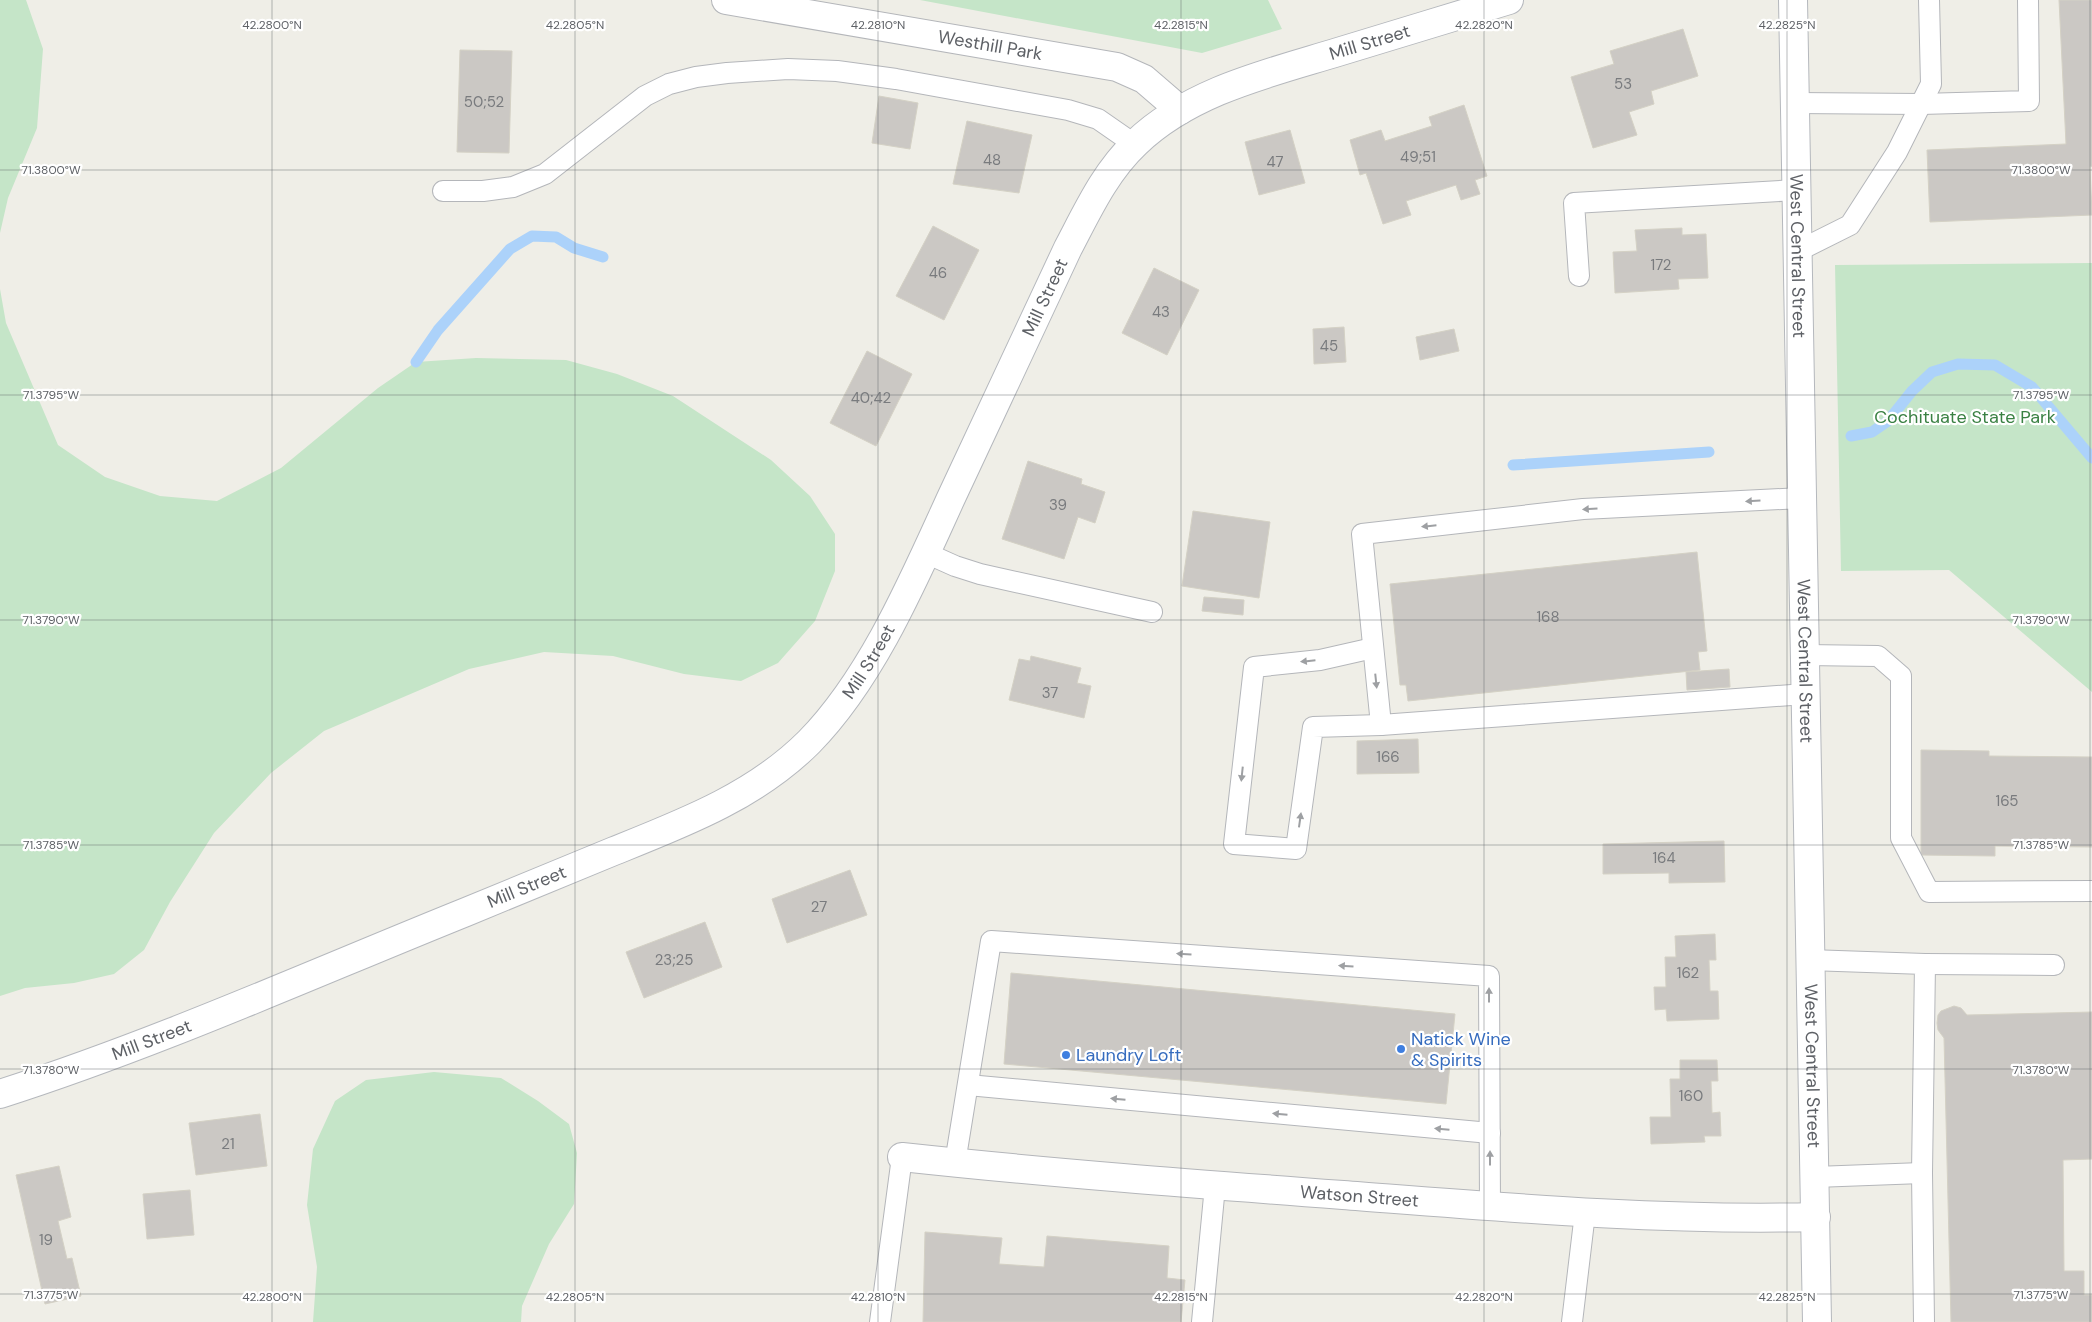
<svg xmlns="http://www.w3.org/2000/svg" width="2092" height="1322" font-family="'DM Sans',sans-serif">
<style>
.green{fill:#c5e5c8}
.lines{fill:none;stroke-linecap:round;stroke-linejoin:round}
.stream{stroke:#acd2fa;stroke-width:11}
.building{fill:#cbc8c4;stroke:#d4d1c5}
.lane-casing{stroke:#b4b6ba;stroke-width:22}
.street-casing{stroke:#b4b6ba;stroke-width:30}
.secondary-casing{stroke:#b5b8bd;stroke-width:30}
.lane{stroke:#fff;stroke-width:20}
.street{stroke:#fff;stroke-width:28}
.secondary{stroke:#fff;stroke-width:28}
.oneway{fill:#9ea0a3}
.ticks{fill:none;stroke:#5e6166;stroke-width:1;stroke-opacity:0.45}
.shop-dot{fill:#3f7fe0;stroke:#fff;stroke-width:2}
.labels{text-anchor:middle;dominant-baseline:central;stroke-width:4.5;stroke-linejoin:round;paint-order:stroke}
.number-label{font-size:15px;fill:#797b7e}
.street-label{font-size:18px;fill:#5e6166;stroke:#fff}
.park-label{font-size:18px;fill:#3a8143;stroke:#fff}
.shop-label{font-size:18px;fill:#366cbe;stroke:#fff;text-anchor:start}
.ticks-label{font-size:12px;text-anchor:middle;fill:#5e6166;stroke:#fff;stroke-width:4.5;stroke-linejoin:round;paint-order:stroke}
</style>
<rect width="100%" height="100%" fill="#efeee7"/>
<!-- green -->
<g class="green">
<polygon points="0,0 26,0 43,49 37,128 8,198 0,233"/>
<polygon points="920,0 1268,0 1282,29 1202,53"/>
<polygon points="2092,263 2092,692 1949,570 1841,571 1835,265"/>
<polygon points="0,289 6,323 58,445 105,477 160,496 217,501 281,468 378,388 416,362 476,358 566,360 617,374 673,396 771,460 810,496 835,534 835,571 815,621 778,663 741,681 684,674 613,656 544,652 469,669 324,731 271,773 214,833 170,902 144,950 114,974 74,983 25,988 0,996"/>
<polygon points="434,1072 501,1078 538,1101 569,1124 577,1153 574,1204 549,1244 522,1306 521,1322 313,1322 317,1267 307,1205 313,1149 335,1101 366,1080"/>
</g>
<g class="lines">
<!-- stream -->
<g class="stream">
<polyline points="416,362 438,330 510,249 532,236 556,237 574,248 603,257"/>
<polyline points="1851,436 1872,432 1888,421 1912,391 1932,372 1958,364 1995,365 2032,387 2092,458"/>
<polyline points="1513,465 1709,452"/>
</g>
</g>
<!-- building -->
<g class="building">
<polygon points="2059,0 2092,0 2092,166 2090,167 2092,215 1930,222 1927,150 2066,144"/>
<polygon points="1683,29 1698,76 1651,91 1654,104 1629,112 1637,135 1593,148 1571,77 1614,64 1610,51"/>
<polygon points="460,50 512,51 509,153 457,152"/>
<polygon points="879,96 918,103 910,149 872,143"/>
<polygon points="1464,105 1487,176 1475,180 1480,194 1461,200 1456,185 1406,201 1411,215 1383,224 1366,173 1360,175 1350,140 1381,130 1385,141 1432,126 1429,117"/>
<polygon points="967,121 1032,135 1019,193 953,184"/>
<polygon points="1290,130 1305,183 1259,195 1245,142"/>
<polygon points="933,226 979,250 944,320 896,296"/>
<polygon points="1682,228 1682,235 1706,234 1708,278 1678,279 1679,289 1615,293 1613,252 1637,251 1635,230"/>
<polygon points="1154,268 1199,290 1167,355 1122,333"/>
<polygon points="1344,327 1346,362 1314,364 1313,329"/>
<polygon points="1454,329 1459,351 1420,360 1416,337"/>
<polygon points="867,351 912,374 876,446 830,423"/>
<polygon points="1028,461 1082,479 1081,484 1105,492 1095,523 1078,517 1064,559 1002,539"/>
<polygon points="1193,511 1270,522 1259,598 1182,586"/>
<polygon points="1697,552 1707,651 1698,652 1700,670 1408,701 1406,685 1400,685 1390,584"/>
<polygon points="1204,597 1244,600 1243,615 1202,611"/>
<polygon points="1031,656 1081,668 1077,683 1091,686 1084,718 1009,700 1019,659 1030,661"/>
<polygon points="1729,669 1730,687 1687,690 1686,672"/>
<polygon points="1418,739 1419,773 1357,774 1357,741"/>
<polygon points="1921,750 1989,751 1989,756 2092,757 2092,847 1995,846 1995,856 1921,855"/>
<polygon points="1724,841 1725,882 1669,883 1669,873 1603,874 1603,844"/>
<polygon points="850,870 867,915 787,943 772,899"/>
<polygon points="705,922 722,967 644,998 626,952"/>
<polygon points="1715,934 1716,960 1709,960 1710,991 1718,991 1719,1019 1667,1021 1666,1009 1655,1010 1654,987 1666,987 1665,957 1676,957 1675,936"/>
<polygon points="1011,973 1455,1014 1446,1104 1004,1064"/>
<polygon points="1954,1006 1961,1008 1967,1015 2092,1012 2092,1159 2063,1160 2064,1271 2084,1271 2084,1295 2092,1295 2092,1322 1951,1322 1944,1038 1938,1030 1937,1023 1938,1015 1941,1011"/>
<polygon points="1680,1060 1717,1060 1718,1081 1711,1081 1712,1113 1720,1112 1721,1136 1704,1136 1705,1142 1651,1144 1650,1117 1671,1117 1670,1079 1680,1079"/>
<polygon points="260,1114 267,1166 196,1175 189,1123"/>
<polygon points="59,1166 71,1217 58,1221 67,1259 72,1258 81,1296 45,1304 16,1175"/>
<polygon points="190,1190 194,1235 147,1239 143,1194"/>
<polygon points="925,1232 1002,1238 999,1264 1044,1267 1047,1236 1169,1246 1167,1278 1185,1280 1181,1322 923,1322"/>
</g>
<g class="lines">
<!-- lane casing -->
<g class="lane-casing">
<g id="lane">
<polyline points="1795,103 1921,104 2029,101 2028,0"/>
<polyline points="443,191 483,191 513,187 545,174 645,96 669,84 696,77 727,73 788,69 837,71 896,79 1068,110 1098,119 1134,144"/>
<polyline points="1798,251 1850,225 1897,152 1931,84 1929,0"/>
<polyline points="1579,276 1574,203 1797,190"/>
<polyline points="1801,498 1583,509 1362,534 1381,725 1805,694"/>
<polyline points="926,553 955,566 980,574 1152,612"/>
<polyline points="1373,648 1320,660 1254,667 1234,844 1296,849 1313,727 1381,725"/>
<polyline points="1805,655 1878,656 1901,676 1901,838 1929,892 2092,891"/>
<polyline points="1809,960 1925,964 1922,1173 1924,1322"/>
<polyline points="1925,964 2054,965"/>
<polyline points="968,1085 1490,1133"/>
<polyline points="955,1163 991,941 1489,976 1490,1207"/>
<polyline points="1815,1177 1922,1173"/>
<polyline points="880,1322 902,1157"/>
<polyline points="1202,1322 1215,1186"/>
<polyline points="1572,1322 1585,1213"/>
</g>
</g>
<!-- street casing -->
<g class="street-casing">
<g id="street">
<path id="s1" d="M726 0 1117 67 1144 79 1180 110"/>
<path id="s2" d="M902 1157C1049 1173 1196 1184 1343 1195 1500 1207 1658 1221 1816 1217"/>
</g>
</g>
<!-- secondary casing -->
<g class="secondary-casing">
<g id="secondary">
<path id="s3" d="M1793 0 1817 1322"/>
<path id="s4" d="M0 1094C159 1043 312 974 466 912 516 891 565 871 614 851 684 823 755 796 809 742 872 678 914 579 951 498 990 415 1029 332 1068 248 1087 212 1105 172 1136 143 1190 91 1269 73 1338 52 1395 35 1452 17 1509 0"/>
</g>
</g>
<!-- lane -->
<use href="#lane" class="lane"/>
<!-- street -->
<use href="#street" class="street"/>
<!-- secondary -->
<use href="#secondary" class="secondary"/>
</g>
<!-- one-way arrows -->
<defs><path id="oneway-solid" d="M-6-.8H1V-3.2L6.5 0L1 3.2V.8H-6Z" transform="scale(1.25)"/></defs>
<g class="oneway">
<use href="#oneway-solid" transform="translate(1753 501) rotate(177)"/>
<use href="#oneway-solid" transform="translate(1590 509) rotate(177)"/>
<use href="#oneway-solid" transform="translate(1429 526) rotate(174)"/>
<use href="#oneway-solid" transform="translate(1308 661) rotate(174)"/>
<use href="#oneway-solid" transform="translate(1376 681) rotate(84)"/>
<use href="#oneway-solid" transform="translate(1242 774) rotate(96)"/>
<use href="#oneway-solid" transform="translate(1300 820) rotate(-82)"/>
<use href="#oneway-solid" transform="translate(1184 954) rotate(-176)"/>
<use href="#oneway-solid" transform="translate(1346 966) rotate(-176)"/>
<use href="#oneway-solid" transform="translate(1489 995) rotate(-90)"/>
<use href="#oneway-solid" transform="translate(1118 1099) rotate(-175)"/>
<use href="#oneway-solid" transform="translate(1280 1114) rotate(-175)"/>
<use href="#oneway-solid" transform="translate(1442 1129) rotate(-175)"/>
<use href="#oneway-solid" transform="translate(1490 1158) rotate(-90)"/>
</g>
<!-- ticks -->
<path class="ticks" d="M272 0V1322M575 0V1322M878 0V1322M1181 0V1322M1484 0V1322M1787 0V1322M2090 0V1322M0 170H2092M0 395H2092M0 620H2092M0 845H2092M0 1069H2092M0 1294H2092"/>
<!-- markers -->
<g class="shop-dot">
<circle cx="1401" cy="1049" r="5"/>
<circle cx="1066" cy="1055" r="5"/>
</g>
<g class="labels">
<!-- number labels -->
<g class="number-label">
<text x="1623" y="84">53</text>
<text x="484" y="102">50;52</text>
<text x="1418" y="157">49;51</text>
<text x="992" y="160">48</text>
<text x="1275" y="162">47</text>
<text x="1661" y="265">172</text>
<text x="938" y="273">46</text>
<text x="1161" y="312">43</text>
<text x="1329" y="346">45</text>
<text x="871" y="398">40;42</text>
<text x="1058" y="505">39</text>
<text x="1548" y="617">168</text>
<text x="1050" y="693">37</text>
<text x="1388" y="757">166</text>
<text x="2007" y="801">165</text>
<text x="1664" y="858">164</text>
<text x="819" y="907">27</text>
<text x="674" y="960">23;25</text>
<text x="1688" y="973">162</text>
<text x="1691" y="1096">160</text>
<text x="228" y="1144">21</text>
<text x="46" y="1240">19</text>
</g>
<!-- street labels -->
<g class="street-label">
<text stroke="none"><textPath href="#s4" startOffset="1828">Mill Street</textPath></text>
<text stroke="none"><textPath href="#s1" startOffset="268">Westhill Park</textPath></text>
<text stroke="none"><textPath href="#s3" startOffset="256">West Central Street</textPath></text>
<text stroke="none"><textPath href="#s4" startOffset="1391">Mill Street</textPath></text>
<text stroke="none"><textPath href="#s4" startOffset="986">Mill Street</textPath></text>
<text stroke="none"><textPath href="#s3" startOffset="661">West Central Street</textPath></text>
<text stroke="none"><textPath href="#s4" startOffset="566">Mill Street</textPath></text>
<text stroke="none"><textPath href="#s4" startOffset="161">Mill Street</textPath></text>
<text stroke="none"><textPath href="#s3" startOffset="1066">West Central Street</textPath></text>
<text stroke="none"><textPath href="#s2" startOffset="459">Watson Street</textPath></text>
</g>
<!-- park labels -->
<g class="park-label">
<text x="1965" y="417">Cochituate State Park</text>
</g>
<!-- shop labels -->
<g class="shop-label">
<text x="1411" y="1039">Natick Wine<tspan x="1411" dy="21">&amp; Spirits</tspan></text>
<text x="1076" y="1055">Laundry Loft</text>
</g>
</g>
<g class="ticks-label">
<text x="272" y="29">42.2800°N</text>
<text x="575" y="29">42.2805°N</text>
<text x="878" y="29">42.2810°N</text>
<text x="1181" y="29">42.2815°N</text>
<text x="1484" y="29">42.2820°N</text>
<text x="1787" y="29">42.2825°N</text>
<text x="2041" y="174">71.3800°W</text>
<text x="51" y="174">71.3800°W</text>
<text x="2041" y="399">71.3795°W</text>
<text x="51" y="399">71.3795°W</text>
<text x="2041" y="624">71.3790°W</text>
<text x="51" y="624">71.3790°W</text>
<text x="2041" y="849">71.3785°W</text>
<text x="51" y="849">71.3785°W</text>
<text x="2041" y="1074">71.3780°W</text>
<text x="51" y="1074">71.3780°W</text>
<text x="2041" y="1299">71.3775°W</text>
<text x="51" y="1299">71.3775°W</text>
<text x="272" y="1301">42.2800°N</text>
<text x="575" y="1301">42.2805°N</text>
<text x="878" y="1301">42.2810°N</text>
<text x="1181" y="1301">42.2815°N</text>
<text x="1484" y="1301">42.2820°N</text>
<text x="1787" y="1301">42.2825°N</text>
</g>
</svg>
